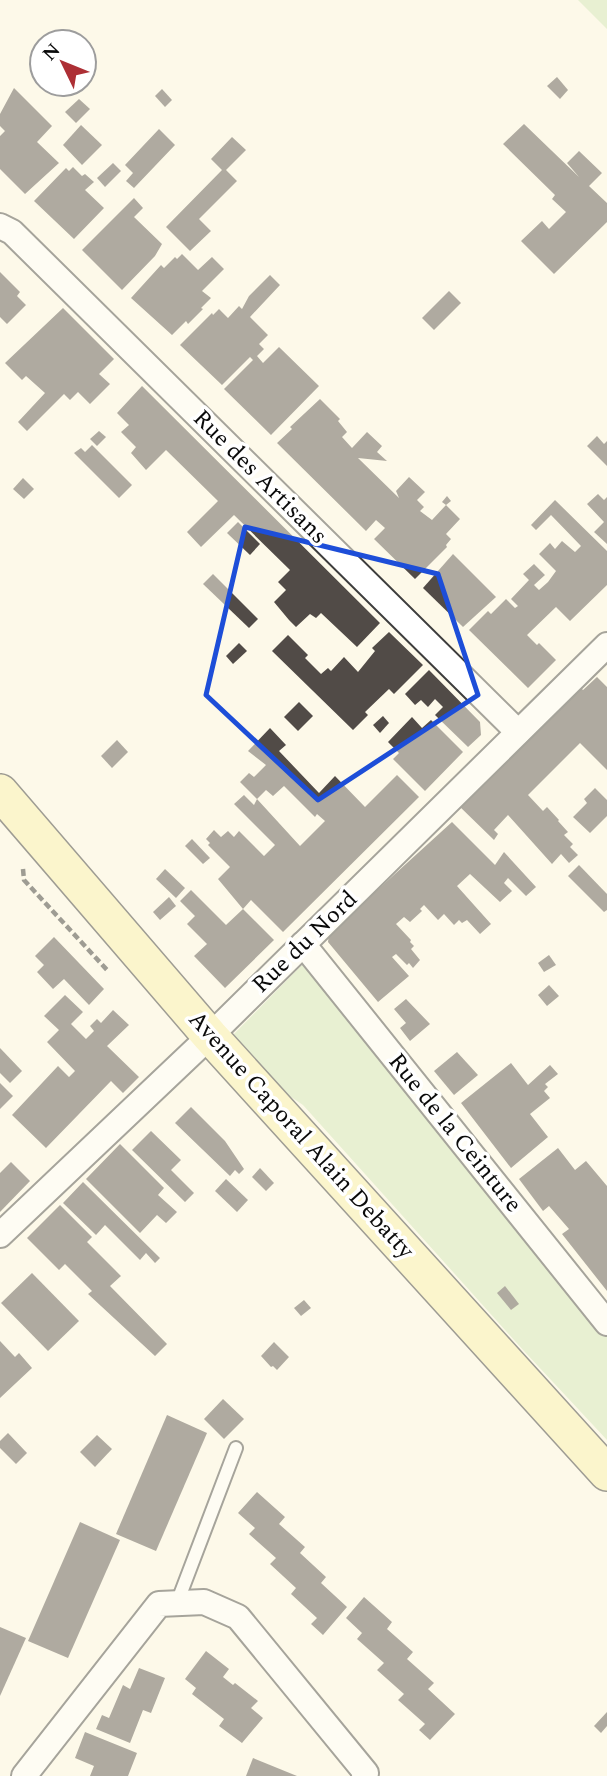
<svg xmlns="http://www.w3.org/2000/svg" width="607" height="1776" font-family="Spectral,serif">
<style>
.green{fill:#cee4b6}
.building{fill:#514b47}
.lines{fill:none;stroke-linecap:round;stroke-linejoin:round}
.service-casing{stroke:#3d3d3d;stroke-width:16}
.minor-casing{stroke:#3d3d3d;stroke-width:28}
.secondary-casing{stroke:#2c2c2c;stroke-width:38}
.path{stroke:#2c2c2c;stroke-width:4.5;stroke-dasharray:7 3.5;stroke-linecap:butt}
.service{stroke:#fff;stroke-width:12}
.minor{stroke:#fff;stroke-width:24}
.secondary{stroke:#f8efa9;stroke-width:35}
.marked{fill:none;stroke:#1d4ed8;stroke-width:5;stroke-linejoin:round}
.labels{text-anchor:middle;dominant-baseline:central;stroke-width:7;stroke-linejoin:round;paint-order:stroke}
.street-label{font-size:24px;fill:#0a0a0a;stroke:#fff}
</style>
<rect width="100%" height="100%" fill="#fdf9e9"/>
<!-- green -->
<g class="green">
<polygon points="578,0 607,0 607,29"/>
<polygon points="302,965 322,983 607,1331 607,1440 524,1351 303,1105 282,1091 232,1036"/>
</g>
<!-- building -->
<g class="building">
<polygon points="557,77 568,90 560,99 547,86"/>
<polygon points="14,88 52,126 37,142 59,163 25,194 0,169 0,136 5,131 0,126 0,114"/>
<polygon points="162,89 172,100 165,107 155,96"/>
<polygon points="79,99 90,109 76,123 65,112"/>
<polygon points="524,124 579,177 567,163 579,151 602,173 589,186 607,203 607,222 554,274 521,241 542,221 549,229 566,212 552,199 555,195 503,144"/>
<polygon points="81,125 102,145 82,165 63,145"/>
<polygon points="159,129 175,145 134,188 126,181 133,173 125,165"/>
<polygon points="232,137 246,150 226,170 237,181 199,219 211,231 190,251 166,227 222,170 211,159"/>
<polygon points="113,163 121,171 105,187 97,178"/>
<polygon points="73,167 82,176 85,174 94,182 85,190 104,208 74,239 34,201 66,168 69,171"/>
<polygon points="134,198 143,208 134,217 162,244 155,256 122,290 82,250"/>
<polygon points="182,254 198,270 212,257 224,269 202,291 211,298 201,308 203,309 188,324 186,321 172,335 131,298 161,265 164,268 175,257 177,259"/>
<polygon points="0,272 20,292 17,296 26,305 7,324 0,317"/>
<polygon points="270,275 280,285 250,317 268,335 259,344 264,349 257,356 263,363 279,347 319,386 271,435 224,389 253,360 250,357 222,385 180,345 212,313 213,315 219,309 228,318 239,306 242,309 249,296"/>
<polygon points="449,291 461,303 434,330 422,318"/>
<polygon points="63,308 114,359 99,374 110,384 90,404 78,392 70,400 64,394 27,431 18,422 45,393 26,376 22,380 5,363"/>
<polygon points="142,386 380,623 357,647 321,613 316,618 310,614 296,627 289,620 274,602 286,590 278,582 290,570 234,515 201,547 187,532 218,501 166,450 146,470 131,453 136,447 121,432 129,425 117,413"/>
<polygon points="320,399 340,419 338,421 347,432 342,437 352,448 367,432 382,446 377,452 387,461 358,458 399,498 396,491 409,477 425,492 417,500 424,507 420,511 432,520 446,505 442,502 447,496 451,501 446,505 460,519 446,534 451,539 446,545 447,547 415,579 374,539 385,528 376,520 366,531 277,443 292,429 290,427"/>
<polygon points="99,431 106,437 97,446 90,439"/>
<polygon points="597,436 604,444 607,441 607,466 587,446"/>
<polygon points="92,445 132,485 119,498 74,453 81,448 85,452"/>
<polygon points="23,478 34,489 24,499 13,489"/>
<polygon points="598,494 604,500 607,497 607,544 594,532 604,522 587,504"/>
<polygon points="555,500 607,551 607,585 570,621 556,607 527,635 537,645 539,643 556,660 528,688 469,630 488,611 491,614 506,599 515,608 518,606 511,599 529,580 523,574 534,564 545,575 534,585 539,590 548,582 556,571 539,554 550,543 555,549 562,541 575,552 581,546 551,515 536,530 531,525"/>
<polygon points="238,522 260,544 250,555 227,533"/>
<polygon points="453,554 496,597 463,627 423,588"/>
<polygon points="213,574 258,619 249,628 203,584"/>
<polygon points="389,632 423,665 394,694 389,689 365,712 368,715 353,730 272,651 288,635 308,655 305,658 321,674 328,668 331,671 344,657 358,672 375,651 372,648"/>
<polygon points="239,643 247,651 233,664 226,656"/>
<polygon points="429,670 480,722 481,735 468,747 435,715 443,707 435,699 428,707 421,700 415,705 405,694"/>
<polygon points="597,677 607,687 607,770 580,743 528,795 543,811 547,807 559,820 558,821 568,832 564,835 573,844 570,847 578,855 569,863 561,854 552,864 508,815 494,830 498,834 494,840 457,804 576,683 583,690"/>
<polygon points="299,702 313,716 298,731 284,717"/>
<polygon points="383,716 389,723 380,733 373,725"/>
<polygon points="412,717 422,728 431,720 463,752 425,791 393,759 399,753 388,742"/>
<polygon points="270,728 286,745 279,751 319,793 335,776 365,807 397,775 419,797 283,932 251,900 243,909 218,879 230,867 208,845 210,843 206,839 214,830 221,837 228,831 234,837 239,831 264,856 275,845 234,804 244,795 254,805 257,799 300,846 325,821 317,814 315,817 284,786 273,796 266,790 257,799 240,782 249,773 254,777 266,765 248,751"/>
<polygon points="117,740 128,752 112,768 101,756"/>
<polygon points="595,788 607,800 607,816 590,833 573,817 587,803 584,799"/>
<polygon points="452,822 495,865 504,852 536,887 526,896 508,878 504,883 512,891 500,902 470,874 457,886 491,924 480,934 467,920 462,923 459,920 454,925 444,914 438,920 424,905 420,909 422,911 410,922 404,917 396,924 411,940 410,942 414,946 411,949 420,960 413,968 409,963 407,965 396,954 392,957 409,976 378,1002 328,942 329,934"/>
<polygon points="192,839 210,858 203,864 185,846"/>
<polygon points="579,865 607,894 607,910 604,912 568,876"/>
<polygon points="165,869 185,888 176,898 156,879"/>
<polygon points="191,890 226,925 243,909 274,940 225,988 194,956 207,944 187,924 195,916 180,901"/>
<polygon points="169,897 176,906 160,920 153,912"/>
<polygon points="54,937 104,989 89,1005 64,979 53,989 37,972 44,965 35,956"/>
<polygon points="549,955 556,965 544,972 538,963"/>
<polygon points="549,985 559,996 547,1006 538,995"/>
<polygon points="65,995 83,1012 71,1024 86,1039 94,1031 90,1026 97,1019 101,1023 113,1010 129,1025 107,1046 139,1077 123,1093 111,1081 46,1148 12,1115 58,1066 69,1077 75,1071 47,1042 59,1030 44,1016"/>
<polygon points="406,999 430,1024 410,1041 400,1028 406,1023 394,1009"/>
<polygon points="0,1048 22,1071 10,1083 0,1073"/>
<polygon points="457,1052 478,1075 454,1095 434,1071"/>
<polygon points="511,1063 528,1085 550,1065 558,1074 545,1084 548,1087 544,1091 550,1098 530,1114 548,1137 511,1168 461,1103"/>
<polygon points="0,1083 13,1096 0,1109"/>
<polygon points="191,1107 225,1141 244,1169 239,1174 235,1170 230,1176 175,1123"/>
<polygon points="151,1131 181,1160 171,1170 194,1193 185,1202 132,1150"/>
<polygon points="120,1144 164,1188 158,1195 177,1212 166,1223 157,1215 140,1233 86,1179"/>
<polygon points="558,1148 575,1170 586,1161 607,1186 607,1291 562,1234 569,1229 549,1206 543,1211 519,1179"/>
<polygon points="11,1162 30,1181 0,1212 0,1173"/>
<polygon points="260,1168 274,1183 266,1191 252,1177"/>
<polygon points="226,1179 248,1200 237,1212 215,1191"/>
<polygon points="83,1182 160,1258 155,1263 146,1253 140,1260 105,1225 96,1235 63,1203"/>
<polygon points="60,1205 92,1237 87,1242 121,1276 110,1286 167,1344 155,1356 88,1294 92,1291 65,1264 59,1270 27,1238"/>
<polygon points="32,1273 79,1321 48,1351 1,1303"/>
<polygon points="505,1286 519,1304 511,1310 497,1293"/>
<polygon points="304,1300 311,1308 301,1316 294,1308"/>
<polygon points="0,1341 15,1357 19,1353 32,1368 0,1398"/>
<polygon points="274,1342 289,1357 277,1370 273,1366 271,1367 261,1356"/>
<polygon points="223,1399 244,1419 224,1439 204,1419"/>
<polygon points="167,1415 207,1433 156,1551 116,1534"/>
<polygon points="8,1433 27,1453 16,1464 0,1448 0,1441"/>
<polygon points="97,1435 112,1449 95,1467 80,1452"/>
<polygon points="257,1492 285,1517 279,1524 305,1547 300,1553 326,1577 321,1583 347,1607 323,1635 311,1624 317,1618 291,1594 296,1588 270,1564 276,1558 249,1534 255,1528 238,1513"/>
<polygon points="80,1522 120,1540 68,1658 28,1641"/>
<polygon points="364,1597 392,1622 387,1629 413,1652 407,1659 434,1683 428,1689 455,1714 430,1740 419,1730 425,1724 398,1700 404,1694 377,1670 384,1663 357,1639 362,1633 346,1618"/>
<polygon points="0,1627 26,1638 0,1696"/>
<polygon points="206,1651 229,1669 223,1677 233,1685 235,1683 258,1701 251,1708 263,1718 242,1743 219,1726 224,1719 192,1694 196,1688 185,1679"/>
<polygon points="139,1668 165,1678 151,1713 143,1710 130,1743 96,1729 102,1715 109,1718 123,1685 130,1689"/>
<polygon points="607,1712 607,1726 601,1733 594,1726"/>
<polygon points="85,1732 137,1753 128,1776 90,1776 94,1766 75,1758"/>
<polygon points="253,1758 297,1776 246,1776"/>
</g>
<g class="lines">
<!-- service casing -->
<g class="service-casing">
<polyline id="service" points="177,1603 236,1448"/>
</g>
<!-- minor casing -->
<g class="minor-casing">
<g id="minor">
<polyline points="0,226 12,232 518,732"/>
<polyline points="303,944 607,1323"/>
<polyline points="0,1235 210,1036 607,645"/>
<polyline points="24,1776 159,1604 204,1602 238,1617 366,1773 364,1776"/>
</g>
</g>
<!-- secondary casing -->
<g class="secondary-casing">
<polyline id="secondary" points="0,792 210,1036 607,1473"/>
</g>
<!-- path -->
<polyline class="path" points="23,869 24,880 108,971"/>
<!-- service -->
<use href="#service" class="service"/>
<!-- minor -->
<use href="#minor" class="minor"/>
<!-- secondary -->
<use href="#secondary" class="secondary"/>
</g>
<!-- marked area -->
<path d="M0 0H607V1776H0ZM245 527 438 574 478 695 318 800 206 695Z" fill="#fdf9e9" fill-opacity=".55" fill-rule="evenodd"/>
<path class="marked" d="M245 527 438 574 478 695 318 800 206 695Z"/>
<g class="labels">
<!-- street labels -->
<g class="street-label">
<text transform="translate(260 477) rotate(45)">Rue des Artisans</text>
<text transform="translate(305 942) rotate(-44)">Rue du Nord</text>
<text transform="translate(455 1133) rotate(51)">Rue de la Ceinture</text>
<text transform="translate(301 1135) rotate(48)">Avenue Caporal Alain Debatty</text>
</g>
</g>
<!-- north arrow -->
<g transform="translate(63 63) rotate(313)"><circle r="33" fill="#ffffff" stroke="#9d9d9d" stroke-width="2"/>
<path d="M0-5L12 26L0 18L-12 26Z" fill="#ad2f35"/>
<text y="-10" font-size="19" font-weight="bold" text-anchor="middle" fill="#0a0a0a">N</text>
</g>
</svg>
